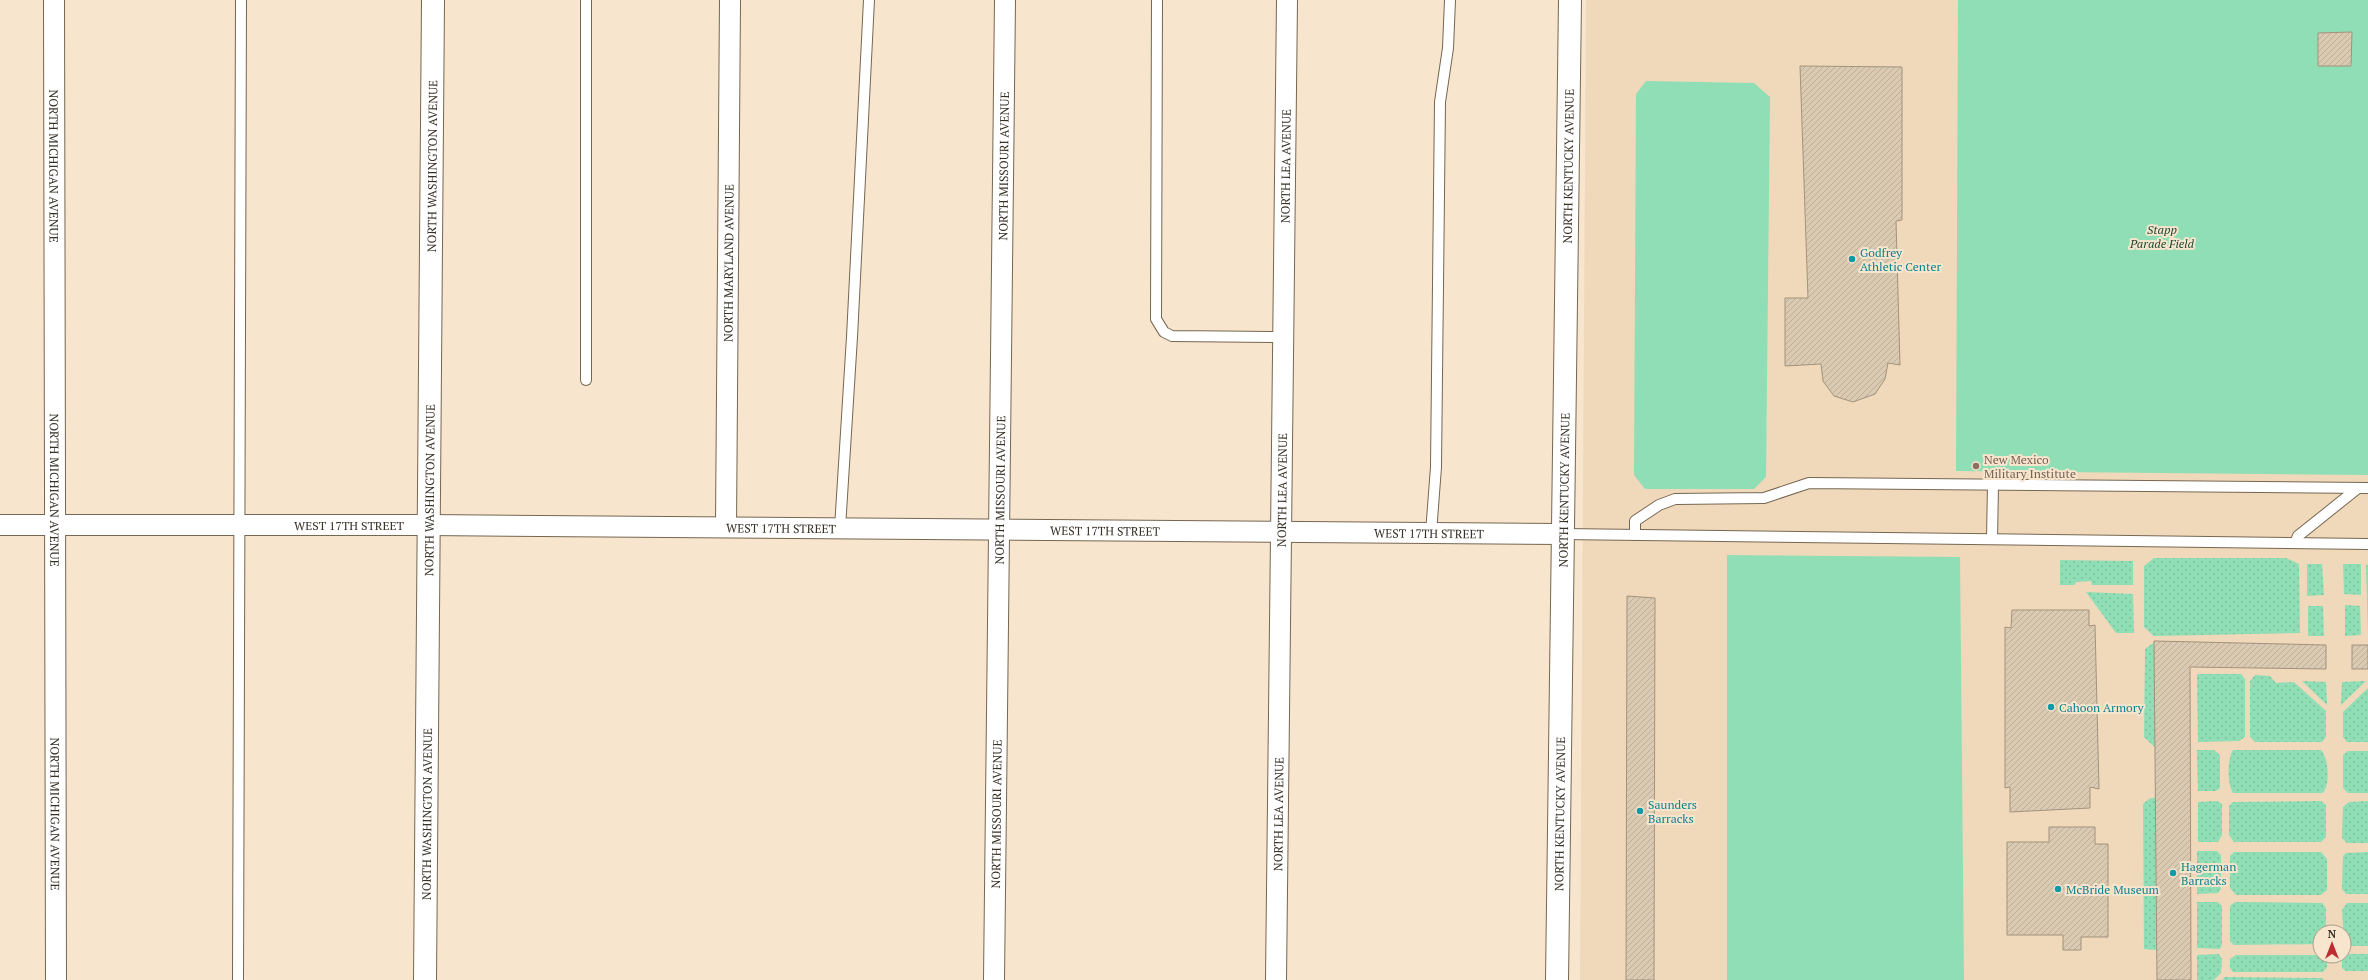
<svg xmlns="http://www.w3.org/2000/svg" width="2368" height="980" font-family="'PT Serif',serif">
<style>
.built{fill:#efd9ba;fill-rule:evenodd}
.grass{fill:url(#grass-dots)}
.green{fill:#90deb5}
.building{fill:url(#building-hatch);stroke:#a3927c}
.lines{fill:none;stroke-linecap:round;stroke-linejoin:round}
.lane-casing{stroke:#766752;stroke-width:12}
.street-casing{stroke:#766752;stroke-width:22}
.secondary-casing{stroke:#766752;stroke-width:24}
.lane{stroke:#fff;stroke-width:10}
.street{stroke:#fff;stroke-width:20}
.secondary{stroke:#fff;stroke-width:22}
.culture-dot{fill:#0f9aa8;stroke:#f7e5cd;stroke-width:1.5}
.education-dot{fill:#8d6e63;stroke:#f7e5cd;stroke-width:1.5}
.labels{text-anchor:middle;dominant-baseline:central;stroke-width:4;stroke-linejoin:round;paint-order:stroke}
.street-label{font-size:12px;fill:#363026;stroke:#f7e5cd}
.park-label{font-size:12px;font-style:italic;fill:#1c4833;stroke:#f7e5cd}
.culture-label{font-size:12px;fill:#0d838f;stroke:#f7e5cd;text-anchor:start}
.education-label{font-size:12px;fill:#785e54;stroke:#f7e5cd;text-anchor:start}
</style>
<defs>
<pattern id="grass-dots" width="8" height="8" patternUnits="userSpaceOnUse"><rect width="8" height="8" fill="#90deb5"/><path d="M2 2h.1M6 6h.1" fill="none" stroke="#7dbf9c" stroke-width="1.8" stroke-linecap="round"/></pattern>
<pattern id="building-hatch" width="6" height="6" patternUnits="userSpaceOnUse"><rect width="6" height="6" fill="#dbcab2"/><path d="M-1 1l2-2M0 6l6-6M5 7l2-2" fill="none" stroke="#bdae99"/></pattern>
</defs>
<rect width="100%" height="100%" fill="#f7e5cd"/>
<!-- built -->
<path class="built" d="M1586 0H2368V980H1580ZM2320 932H2344V956H2320Z"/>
<!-- grass -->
<g class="grass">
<polygon points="2154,558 2286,558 2299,564 2300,633 2154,636 2144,627 2144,566"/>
<polygon points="2060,560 2133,561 2133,585 2092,585 2091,581 2076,582 2075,585 2060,585"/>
<polygon points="2307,564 2322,564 2324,595 2307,596"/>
<polygon points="2343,564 2361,564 2361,595 2344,594"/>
<polygon points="2366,565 2368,565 2368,635"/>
<polygon points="2086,592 2133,594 2134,633 2116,633"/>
<polygon points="2345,605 2360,606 2361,635 2345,636"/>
<polygon points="2308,606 2323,606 2324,636 2308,636"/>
<polygon points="2156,641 2159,751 2144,737 2145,649"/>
<polygon points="2197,674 2241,674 2245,679 2245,737 2239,741 2198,742"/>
<polygon points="2255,675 2270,676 2276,683 2294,682 2326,711 2326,737 2322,742 2255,742 2250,737 2250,681"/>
<polygon points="2302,681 2326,682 2327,705"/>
<polygon points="2366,681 2341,705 2342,682"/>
<polygon points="2368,688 2368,742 2347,742 2343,737 2343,712"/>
<polygon points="2197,750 2214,750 2220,755 2220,788 2216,791 2198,791"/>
<path d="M2233 750H2321C2329 759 2330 784 2323 793H2233C2227 783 2227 760 2233 750Z"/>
<polygon points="2348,751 2368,751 2368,793 2348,793 2343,788 2343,755"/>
<polygon points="2156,797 2157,950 2144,949 2143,804 2149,799"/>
<polygon points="2217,801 2222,804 2222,835 2218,842 2198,842 2198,802"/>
<polygon points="2321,801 2326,805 2326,837 2321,842 2234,842 2229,835 2229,806 2233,802"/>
<polygon points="2368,801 2368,843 2347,843 2342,838 2343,807 2349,802"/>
<polygon points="2197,851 2217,851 2221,855 2221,889 2218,893 2197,894"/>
<polygon points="2234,852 2321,852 2327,859 2327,890 2321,895 2236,895 2230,888 2230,856"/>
<polygon points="2368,852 2368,894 2346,894 2342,889 2343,856 2346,853"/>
<polygon points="2197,902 2218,902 2222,906 2222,944 2220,949 2197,948"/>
<polygon points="2235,902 2322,903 2326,908 2326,932 2320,932 2320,944 2234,945 2230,941 2230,906"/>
<polygon points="2347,903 2368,903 2368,946 2347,946 2344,943 2342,910"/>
<polygon points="2219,954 2222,959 2221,973 2214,980 2197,980 2197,955"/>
<polygon points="2348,954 2368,954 2368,971 2346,971 2342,968 2342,957"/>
<polygon points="2236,955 2320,955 2327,960 2327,967 2323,972 2233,972 2230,968 2230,959"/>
<polygon points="2225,977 2322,978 2324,980 2222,980"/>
</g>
<!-- green -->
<g class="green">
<polygon points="1958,0 2368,0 2368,475 1956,471"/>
<polygon points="1646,81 1754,83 1770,97 1766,477 1754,489 1645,489 1634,475 1636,94"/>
<polygon points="1727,555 1960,557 1964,980 1727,980"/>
</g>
<!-- building -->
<g class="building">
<polygon points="2352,32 2351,66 2318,66 2318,33"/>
<polygon points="1800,66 1902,67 1902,220 1896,221 1900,365 1888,363 1885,379 1875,394 1853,402 1834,396 1823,381 1821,364 1785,366 1785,298 1808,298"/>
<polygon points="1627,596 1655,598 1654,980 1626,980"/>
<polygon points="2012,610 2089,610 2089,626 2095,625 2099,789 2090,787 2090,808 2010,812 2010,787 2005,788 2005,627 2011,628"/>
<polygon points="2154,641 2326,645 2326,669 2190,667 2191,980 2157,980"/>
<rect x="2352" y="645" width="16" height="24"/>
<polygon points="2049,827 2095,827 2095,844 2108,844 2108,937 2081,937 2081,950 2063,950 2063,935 2007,935 2007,842 2049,842"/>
</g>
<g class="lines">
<!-- lane casing -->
<g class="lane-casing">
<g id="lane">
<polyline points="586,0 586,380"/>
<polyline points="1157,0 1156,319 1164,332 1172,336 1283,337"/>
<polyline points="840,528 852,337 869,0"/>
<polyline points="1431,533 1436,467 1440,102 1448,48 1450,0"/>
<polyline points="1562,534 2368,544"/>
<polyline points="1635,535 1635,521 1659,505 1675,499 1764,498 1809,483 2368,488"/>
<polyline points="1992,539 1993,485"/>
<polyline points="2295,543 2298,536 2358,488"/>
<polyline points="238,980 241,0"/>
</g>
</g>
<!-- street casing -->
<g class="street-casing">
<g id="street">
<path id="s1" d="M54 0 56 980"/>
<path id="s2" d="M0 525H428L1562 534"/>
<path id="s3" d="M726 527 730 0"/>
<path id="s4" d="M994 980 1005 0"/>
<path id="s5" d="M1276 980 1287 0"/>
</g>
</g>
<!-- secondary casing -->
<g class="secondary-casing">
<g id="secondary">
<path id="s6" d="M425 980 433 0"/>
<path id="s7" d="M1557 980 1570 0"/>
</g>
</g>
<!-- lane -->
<use href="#lane" class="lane"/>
<!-- street -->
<use href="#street" class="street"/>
<!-- secondary -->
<use href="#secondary" class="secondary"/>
</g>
<!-- markers -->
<g class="culture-dot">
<circle cx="1852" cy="259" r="4"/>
<circle cx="2051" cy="707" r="4"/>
<circle cx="1640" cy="811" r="4"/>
<circle cx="2173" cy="873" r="4"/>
<circle cx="2058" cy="889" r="4"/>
</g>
<circle class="education-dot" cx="1976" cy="466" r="4"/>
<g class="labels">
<!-- street labels -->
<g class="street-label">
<text stroke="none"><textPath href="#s1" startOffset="166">NORTH MICHIGAN AVENUE</textPath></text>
<text stroke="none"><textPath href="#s6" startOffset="814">NORTH WASHINGTON AVENUE</textPath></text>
<text stroke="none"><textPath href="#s4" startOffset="814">NORTH MISSOURI AVENUE</textPath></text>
<text stroke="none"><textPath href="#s5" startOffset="814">NORTH LEA AVENUE</textPath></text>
<text stroke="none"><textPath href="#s7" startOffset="814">NORTH KENTUCKY AVENUE</textPath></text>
<text stroke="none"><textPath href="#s3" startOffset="264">NORTH MARYLAND AVENUE</textPath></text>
<text stroke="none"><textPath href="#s1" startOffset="490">NORTH MICHIGAN AVENUE</textPath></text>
<text stroke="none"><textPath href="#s6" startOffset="490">NORTH WASHINGTON AVENUE</textPath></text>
<text stroke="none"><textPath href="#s4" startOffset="490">NORTH MISSOURI AVENUE</textPath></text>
<text stroke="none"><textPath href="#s5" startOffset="490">NORTH LEA AVENUE</textPath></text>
<text stroke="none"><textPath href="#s7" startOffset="490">NORTH KENTUCKY AVENUE</textPath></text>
<text stroke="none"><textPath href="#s2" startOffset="349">WEST 17TH STREET</textPath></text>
<text stroke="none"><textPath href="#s2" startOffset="781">WEST 17TH STREET</textPath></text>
<text stroke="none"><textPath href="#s2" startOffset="1105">WEST 17TH STREET</textPath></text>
<text stroke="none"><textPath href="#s2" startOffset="1429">WEST 17TH STREET</textPath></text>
<text stroke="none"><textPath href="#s1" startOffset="814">NORTH MICHIGAN AVENUE</textPath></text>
<text stroke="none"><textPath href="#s6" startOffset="166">NORTH WASHINGTON AVENUE</textPath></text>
<text stroke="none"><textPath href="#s4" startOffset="166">NORTH MISSOURI AVENUE</textPath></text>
<text stroke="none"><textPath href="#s5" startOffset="166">NORTH LEA AVENUE</textPath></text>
<text stroke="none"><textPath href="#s7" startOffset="166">NORTH KENTUCKY AVENUE</textPath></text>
</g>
<!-- park labels -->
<g class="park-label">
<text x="2162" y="229">Stapp<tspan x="2162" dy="14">Parade Field</tspan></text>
</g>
<!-- culture labels -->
<g class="culture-label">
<text x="1860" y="252">Godfrey<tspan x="1860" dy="14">Athletic Center</tspan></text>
<text x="2059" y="707">Cahoon Armory</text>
<text x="1648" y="804">Saunders<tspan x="1648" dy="14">Barracks</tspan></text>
<text x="2181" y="866">Hagerman<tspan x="2181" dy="14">Barracks</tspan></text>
<text x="2066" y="889">McBride Museum</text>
</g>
<!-- education labels -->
<g class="education-label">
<text x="1984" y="459">New Mexico<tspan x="1984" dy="14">Military Institute</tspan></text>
</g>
</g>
<!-- north arrow -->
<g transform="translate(2332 944)"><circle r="19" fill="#f7e5cd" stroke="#aa9d8a"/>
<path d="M0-3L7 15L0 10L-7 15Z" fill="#bc2d30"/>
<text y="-6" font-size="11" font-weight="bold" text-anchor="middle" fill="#363026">N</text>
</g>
</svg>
